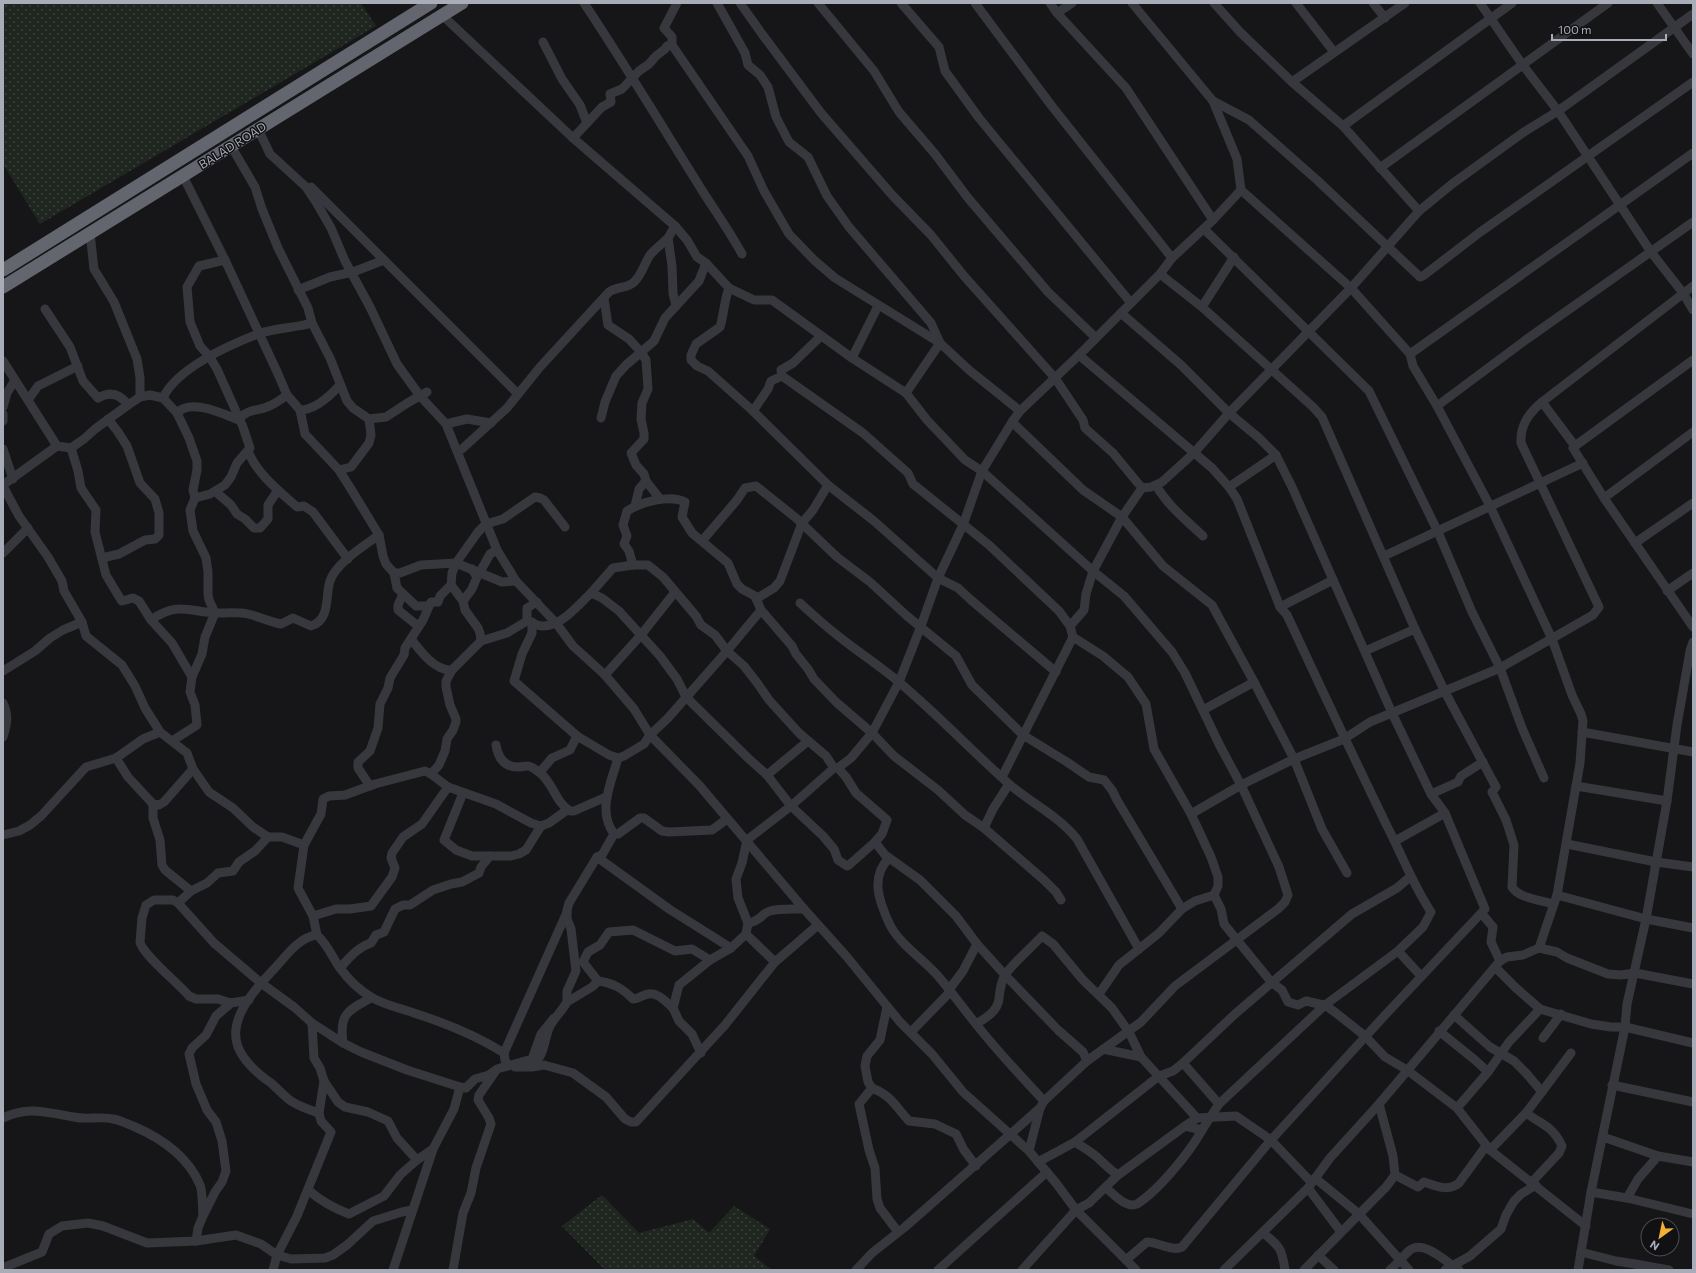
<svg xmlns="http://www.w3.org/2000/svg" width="1696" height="1273" font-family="Commissioner,sans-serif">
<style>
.grass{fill:url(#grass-dots)}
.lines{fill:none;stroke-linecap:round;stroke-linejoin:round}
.minor{stroke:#37383d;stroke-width:9}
.highway{stroke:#63666e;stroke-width:13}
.labels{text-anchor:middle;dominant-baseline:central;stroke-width:3;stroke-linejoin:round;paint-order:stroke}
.street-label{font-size:12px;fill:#a8adb8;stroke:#111113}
</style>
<defs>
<pattern id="grass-dots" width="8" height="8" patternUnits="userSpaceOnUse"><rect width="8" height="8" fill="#1e261f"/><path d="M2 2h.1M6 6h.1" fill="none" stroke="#3c433d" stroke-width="1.8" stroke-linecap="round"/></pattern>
</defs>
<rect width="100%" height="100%" fill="#161618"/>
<!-- grass -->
<g class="grass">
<polygon points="3,3 361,3 376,26 40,224 3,164"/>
<polygon points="602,1195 639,1233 693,1219 709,1233 734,1206 770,1229 754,1256 772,1270 605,1270 562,1226"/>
</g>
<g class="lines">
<!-- minor -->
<g class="minor">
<path d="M584 3C626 66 665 131 705 195 718 215 731 234 742 254"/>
<polyline points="717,3 745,53 748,65 760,75 768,87 776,117 789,142 808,157 827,196 849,227 931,323 940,343"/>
<polyline points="740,3 762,34 821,113 893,196 931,235 964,276 1055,378 1083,420 1085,428 1113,453 1142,488"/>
<polyline points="818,3 874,71 899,112 935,154 968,198 1048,292 1096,338"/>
<polyline points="901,3 939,47 945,71 979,118 1131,303"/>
<polyline points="975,3 1051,105 1172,258"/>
<polyline points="1050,3 1057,13 1126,88 1213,220"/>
<polyline points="1214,3 1240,32 1292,82 1343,126 1419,211"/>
<polyline points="1296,3 1334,52"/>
<polyline points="1373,3 1385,18"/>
<polyline points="1480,3 1522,64 1558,111 1651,252 1683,293 1693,310"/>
<polyline points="1657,3 1693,54"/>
<polyline points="1057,13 1072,3"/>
<polyline points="442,15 573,138 675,226 687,240 697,257 706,263 729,288 754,300 772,300 852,358 906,393 927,420 965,460 982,471 1093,571 1124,596 1172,652 1185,673 1220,746 1241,785 1279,867 1288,895 1285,902 1278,909 1175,986 1141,1022 1087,1061 1059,1087 1044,1101 1040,1108 1029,1151"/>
<polyline points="543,42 562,79 580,105 587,123"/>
<polyline points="672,45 748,156 764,191 789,234 814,260 835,278 940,343 969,370 1020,411"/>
<polyline points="1292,82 1405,3"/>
<polyline points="1213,101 1249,120 1317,180 1420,277 1423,276 1479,233 1693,82"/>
<polyline points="1343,126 1512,3"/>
<polyline points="258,129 270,154 306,187 316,202 331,228 345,261 370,307 397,364 420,396 446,424 497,550 516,581 556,623 573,646 605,675 634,709 650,735 699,785 804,909 847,957 900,1022 932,1054 963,1092 1029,1151 1056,1183 1076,1210 1136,1270"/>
<polyline points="573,138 602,107 611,102 610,94 622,89 639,71 649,64 656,56 665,49 667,46 672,45 672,37 664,28 677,3"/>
<polyline points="231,146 255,187 262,209 278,248 308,308 312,323 330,358 347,401 353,408 369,419 386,417 409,402 427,392"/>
<polyline points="1380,168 1608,3"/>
<polyline points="183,176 225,260 278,374 287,395 300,410 305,434 339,470 351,489 379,535 383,556 386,564 394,573 397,588 416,606 428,606"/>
<polyline points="311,187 518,394"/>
<polyline points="1241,190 1351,288 1410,354 1413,366 1437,406 1490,506 1552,639 1572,695 1581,714 1583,721 1580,763 1557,895"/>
<polyline points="675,226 668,238 672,266 673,293 676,306"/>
<polyline points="1204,229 1369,391 1438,532 1472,612 1500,668 1522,728 1544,778"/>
<polyline points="90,233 94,269 114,302 137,359 140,378 140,397"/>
<path d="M1160 274 1202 307 1313 407 1322 417 1415 629 1445 692 1496 787 1492 792 1506 820 1514 845 1512 887C1518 898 1541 900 1553 904"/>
<path d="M729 288C724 301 724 314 720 327L696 344 691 355V360L697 366 708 371 753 411 828 485 874 521 938 578 958 588 971 600 1056 672"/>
<polyline points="298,290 330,277 353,272 384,260"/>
<polyline points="604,299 608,325 629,339 641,352 646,360 648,389 642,403 641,419 644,433 644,439 631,453 636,465 644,474 646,481 660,499"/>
<polyline points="1202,307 1234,257"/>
<path d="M45 309 70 347 83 381 98 398C110 391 120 394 128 405"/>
<polyline points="1121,313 1181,365 1229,413 1259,438 1276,455 1292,487 1392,713 1431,794 1445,813 1485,909 1387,1013 1271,1140 1236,1116 1197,1118 1185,1126"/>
<polyline points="1410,354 1693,153"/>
<polyline points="852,358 878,306"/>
<polyline points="3,361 57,446 71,448 84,439 95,429 128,405 140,397 150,395 163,398 177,413 189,438 197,461 197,470 193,490 195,498 190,510 193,531 206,558 208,572 208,594 209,600 215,613 205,637 202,654 192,677 190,692 195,705 197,725 172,741"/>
<polyline points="782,376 781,370 793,363 821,336"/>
<polyline points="906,393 940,343"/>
<path d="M163 398C176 369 229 345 258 334 273 328 295 328 312 323"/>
<polyline points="28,400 38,386 78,366"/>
<polyline points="1542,402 1575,446 1573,448 1604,498 1693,627"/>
<polyline points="1437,406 1527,339 1693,222"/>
<polyline points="3,407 7,393 15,380"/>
<path d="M300 410C315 410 330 396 340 385"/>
<polyline points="753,411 768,389 771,381 782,376 863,433 908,473 913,484 989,545 1059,611 1070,626 1073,637 1103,656 1128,677 1146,704 1154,749 1191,814 1211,857 1218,877 1218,886 1214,895 1221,909 1224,924 1272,983 1282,990 1288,1002 1298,1005 1306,1001 1319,1004 1325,1005 1336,1013 1365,1036 1385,1057 1407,1070 1457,1108 1490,1150 1586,1226"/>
<path d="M177 413C191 398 223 414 239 420 246 409 257 411 267 407 275 404 280 400 287 395"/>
<polyline points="3,414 3,421"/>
<polyline points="601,418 605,402 616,376 626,365 654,341 665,318 699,281 706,263"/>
<polyline points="1012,422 1083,490 1122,517 1163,566 1212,605 1254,682 1294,759 1322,829 1347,873"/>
<polyline points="446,424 467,419 491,423"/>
<polyline points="1575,446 1693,360"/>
<polyline points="71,448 78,471 81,488 96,510 95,532 106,575 121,600 122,601 133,598 139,601 151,620 172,643 192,677"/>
<polyline points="3,449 13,479"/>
<path d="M248 451C257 474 279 491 297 507L304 506 313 512 348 559"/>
<path d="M457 451 462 449 507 408 540 367 609 292C617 286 627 289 634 282 642 275 644 264 650 255 655 249 662 244 668 238"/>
<polyline points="339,470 351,467 369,443 371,435 369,419"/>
<polyline points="3,485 57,446"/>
<path d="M1156 485C1167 505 1186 520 1203 536"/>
<polyline points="3,486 19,516 48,557 62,581 64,591 82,622 86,636 122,665 135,686 145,708 160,732 187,753 193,769 209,792 233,808 253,827 268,837 282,837 304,845"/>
<polyline points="1229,487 1276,455"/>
<polyline points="216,492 231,505 237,514 245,519 254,528 260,528 268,519 268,505 278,490"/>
<polyline points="195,498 210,494 225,485 231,477 237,463 250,448 243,427 217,369 209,356 200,346 190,322 187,287 199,266 225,260"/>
<polyline points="1604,498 1693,432"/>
<polyline points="635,506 639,489 646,481"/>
<polyline points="702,541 737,500 745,488 756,486 796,518 837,557 870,582 907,616 956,656 972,685 1023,735 1067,762 1089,777 1104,780 1112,790 1117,800 1182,909"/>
<polyline points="1635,543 1693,503"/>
<polyline points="3,553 28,528"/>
<polyline points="1384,556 1583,463"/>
<polyline points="102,558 119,554 145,540 155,539 159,535 159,513 155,499 140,483 127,446 118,432 108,419"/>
<path d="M633 565 629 551 624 544 627 536 623 525 627 511C641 502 670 494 685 502L682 517 692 533 728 563 737 584 742 589 755 596 761 610 792 646 796 654 808 669 814 679 836 702 872 733 894 756 938 790 965 815 984 828 1044 880 1056 892 1061 900"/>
<polyline points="480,572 490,554 497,550"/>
<polyline points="394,573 400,573 421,565 456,563 502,582 516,581"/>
<polyline points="451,585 463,601 465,610 478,628 480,633 481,641"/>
<polyline points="1667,591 1693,573"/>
<polyline points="591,593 613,568 633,565 648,565 663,577 696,616 701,625 715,635 727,651 744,666 758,684 769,700 799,733 826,756 834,768"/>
<polyline points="403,594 398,605 398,610 418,626"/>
<polyline points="756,599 774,588 780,581 802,523 813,510 828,485"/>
<polyline points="463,601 472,589 477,577 472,569"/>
<path d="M800 603C812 614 824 625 837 635 858 652 880 666 900 683 938 715 972 751 1009 784 1031 803 1059 816 1077 839L1139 949"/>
<polyline points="1280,607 1333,580"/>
<path d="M151 620C178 601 190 612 217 613 226 613 240 612 248 614 260 617 270 622 281 624L293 618 311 626C331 620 325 595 330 581 336 563 364 546 379 535"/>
<polyline points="527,621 527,608 537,602"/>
<polyline points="532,622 532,633 522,654 514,681 577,736 609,755 618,758 624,756 644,744 650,735 668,718 727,651 761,610"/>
<polyline points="1070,626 1084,610 1086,594 1093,571 1122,517 1142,488 1151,487 1162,482 1194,453 1229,413 1351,288 1419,211 1452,184 1524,132 1558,111 1693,14"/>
<path d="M411 639C421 652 435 671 452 670"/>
<polyline points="1365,651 1415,629"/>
<polyline points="3,671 35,651 50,638 63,630 82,622"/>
<polyline points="605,675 641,635 675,592"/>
<path d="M3 703C9 716 7 724 3 737"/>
<polyline points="1203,710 1254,682"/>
<polyline points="1582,732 1693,752"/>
<path d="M496 745C498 758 504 767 518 767 521 767 525 766 528 766 531 766 536 770 539 772 553 782 555 802 570 811H574L606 797"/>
<polyline points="116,758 128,777 153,804"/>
<polyline points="838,768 846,777 856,793 887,820 882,834 875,842 885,855 920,880 956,916 977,944 1005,975 1058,1030 1083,1052 1087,1061"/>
<polyline points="540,772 552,758 570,750 577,736"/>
<path d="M431 774 439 765 445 751 447 739 453 730 456 722V719L450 705 446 687V681L452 670 481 641 507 633 527 621C532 622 537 626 542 626 561 627 578 605 591 593L602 598 619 611 660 656 677 679 686 697 748 758 767 775 791 806 823 836 834 849 838 860 847 866 849 865 875 842"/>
<polyline points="767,775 808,741"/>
<polyline points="1002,777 1073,637"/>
<polyline points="370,786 358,768 358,762 370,751 378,728 380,704 388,688 390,678 404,655 405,648 423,620 431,602 438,602 440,596 451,585 452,573 456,563 478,532 486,524 503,519 535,497 540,498 544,500 565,527"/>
<polyline points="1576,786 1667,801"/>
<polyline points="463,793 444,840 456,850 472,856 511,856 519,854 526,850 541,826"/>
<polyline points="1431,794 1458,782 1461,776 1483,762"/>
<path d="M1191 814 1241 785 1294 759 1344 739 1370 722 1500 668 1593 615 1599 607 1521 443C1520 425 1529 413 1542 402L1693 286"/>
<polyline points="727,819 712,830 669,832 662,831 644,818 640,818 618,834 614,834 602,855 597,857 669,909 731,948"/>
<polyline points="984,828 993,809 1009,784"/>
<path d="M614 834C597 811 611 783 618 758"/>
<polyline points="3,835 19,831 30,825 41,816 86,767 116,758 143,739 160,732"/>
<polyline points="1395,841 1445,813"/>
<polyline points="1567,844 1656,862 1693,867"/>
<path d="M889 858C870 877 879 901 889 923 898 943 923 959 938 976 951 991 963 1008 976 1024 997 1051 1021 1076 1044 1101"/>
<polyline points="191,891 165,870 162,865 160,840 153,818 153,804 159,805 164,802 193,769"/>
<polyline points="178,903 191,891 207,883 218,873 233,871 239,862 255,851 268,837"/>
<polyline points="313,916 336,909 350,909 371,906 392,877 395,868 391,858 392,853 403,837 422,824 448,787"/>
<path d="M748 923C760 922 762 913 770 911 780 908 793 909 804 909"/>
<polyline points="746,934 775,962"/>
<polyline points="317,935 313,916 298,888 304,845 321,814 323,799 329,796 345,795 375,784 425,771 431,774 448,787 496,804 531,823 541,826 549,823 567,810"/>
<polyline points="1539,948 1557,895 1646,919 1693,928"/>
<polyline points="1398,951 1421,976"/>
<polyline points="1500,961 1507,957 1523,955 1539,948 1557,952 1567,958 1608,974 1621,975 1635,973 1693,984"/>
<polyline points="1495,967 1515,987 1540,1009 1591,1024 1611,1027 1625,1027 1693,1043"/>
<path d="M340 968C350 957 358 947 371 943L376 935 384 932 395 909 403 905H410L433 890 451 884 462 882 479 873 481 867 490 856"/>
<path d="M598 981C613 983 622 988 633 999 639 999 642 995 648 994 658 992 666 1002 673 1008"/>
<polyline points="1099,994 1119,965 1159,933 1182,909 1195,901 1214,895"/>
<polyline points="567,1002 592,987 598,981 583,962 588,952 600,945 609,932 633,930 675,951 692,949 710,960 731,948 746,934 748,923 738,898 736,879 742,863 747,840 791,806 834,768 838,768 851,758 872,733 899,682 921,626 938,578 963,525 982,471 1012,422 1020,411 1079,355 1160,274 1172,258 1213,220 1241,190 1237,159 1213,101 1132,3"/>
<path d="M231 1003 218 999H196L189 996C179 984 142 954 140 942L142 918 146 905 154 900H173L178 903 214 943 261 983 294 1007 312 1023 343 1043 361 1052 407 1070 460 1087 466 1088 475 1079 489 1075 497 1069 532 1059 541 1034 554 1018"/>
<polyline points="887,1007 880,1040 867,1056 865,1066 868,1082 872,1088 859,1104 869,1150 875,1168 877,1199 880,1208 898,1232"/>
<polyline points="1454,1015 1490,1047 1514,1061 1526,1073 1542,1092"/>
<polyline points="312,1023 314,1058 320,1068 324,1081 338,1102 345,1107 368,1112 388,1121 397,1138 417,1160"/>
<path d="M976 1024C986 1018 997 1012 999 999 1000 990 1000 984 1005 975 1015 961 1030 949 1042 936L1053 944 1083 980 1112 1008 1129 1032 1141 1057 1197 1118"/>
<polyline points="1439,1031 1475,1060 1488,1072"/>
<polyline points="911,1032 950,992 951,987 963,971 977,944"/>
<polyline points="1543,1038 1561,1014"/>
<path d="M343 1043C339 1014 347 1011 371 998"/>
<polyline points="1103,1049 1141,1057"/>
<polyline points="504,1053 567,912"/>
<polyline points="701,1053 692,1034 679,1021 673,1008 679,985 710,960"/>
<polyline points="1183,1063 1219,1104"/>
<path d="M528 1065C546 1060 543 1040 550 1026 555 1017 562 1011 567 1002V991L576 971 571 929 567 919V910L569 903 597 857"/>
<polyline points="515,1067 532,1067 544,1065 573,1073 606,1097 625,1119 631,1122 636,1122 725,1025 775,962 818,925"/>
<polyline points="1612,1085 1693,1102"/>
<path d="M872 1088C891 1095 896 1107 909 1121L935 1124 956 1134 964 1150 976 1166"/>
<polyline points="1457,1108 1488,1072 1509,1042 1540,1009"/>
<path d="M319 1113C310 1110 300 1107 291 1101 284 1096 278 1089 271 1083 258 1074 244 1062 238 1047 227 1018 257 987 275 968 287 955 299 937 317 935 328 945 332 957 340 968 348 979 359 990 371 997 384 1005 400 1008 414 1013 445 1023 477 1036 504 1053L505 1060 508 1066"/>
<path d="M1526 1113C1542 1125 1553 1126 1562 1146L1559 1153 1532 1182"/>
<path d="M3 1118C28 1105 49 1113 74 1117 87 1120 100 1116 113 1119 120 1120 127 1124 133 1126 161 1138 188 1156 200 1185 203 1193 202 1206 203 1215"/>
<polyline points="1603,1137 1658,1156 1693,1162"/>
<path d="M1075 1142C1084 1148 1094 1153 1101 1161 1107 1166 1111 1171 1118 1175"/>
<polyline points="1490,1150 1526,1113 1571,1053"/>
<polyline points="1038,1162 1075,1142 1159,1076 1173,1071 1183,1063 1235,1014 1352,914 1397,888 1410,877"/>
<path d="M1395 1175 1418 1187 1424 1182C1436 1186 1448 1192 1459 1183L1486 1146"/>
<polyline points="1315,1178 1359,1214 1409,1270"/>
<path d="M1106 1188C1114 1194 1126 1209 1137 1204 1159 1190 1190 1152 1202 1130"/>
<polyline points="1308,1188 1341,1232"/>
<path d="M308 1190C321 1201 333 1208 349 1214L384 1196 400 1175 417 1160 433 1149"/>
<polyline points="1591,1192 1627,1198 1638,1179 1658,1156"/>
<polyline points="1627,1198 1693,1214"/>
<path d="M1263 1233C1280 1246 1282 1249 1285 1270"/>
<polyline points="196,1241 198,1228 203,1216 215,1192 222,1182 226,1171 222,1141 216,1122 207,1110 196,1084 189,1054 192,1048 206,1035 216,1016 231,1003 249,1000"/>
<polyline points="1581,1252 1616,1261 1635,1264 1639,1265 1641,1270"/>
<polyline points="1318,1255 1334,1270"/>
<path d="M1126 1260 1147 1242C1158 1242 1173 1252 1182 1247L1271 1140 1311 1182"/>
<polyline points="1635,1264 1669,1270"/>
<polyline points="3,1270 5,1267 42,1252 49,1234 62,1226 88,1223 103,1226 147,1243 196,1241 236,1235 261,1244 277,1255 291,1259 325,1258 333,1255 347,1245 373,1221 402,1212 412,1210"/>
<polyline points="273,1270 277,1255 297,1216 331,1132 321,1121 319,1113 324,1081"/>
<polyline points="393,1270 433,1149 454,1109 460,1087"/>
<polyline points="453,1270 463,1213 471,1193 476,1168 491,1124 489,1118 478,1100 479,1095 495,1072"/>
<polyline points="856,1270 872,1253 905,1227 1040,1108"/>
<polyline points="938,1270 1047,1172"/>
<path d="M1022 1270 1076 1210 1089 1203 1118 1175 1185 1126 1202 1130 1219 1104 1325 1005 1398 951 1423 927 1431 912C1413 885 1402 855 1387 826 1353 756 1320 686 1287 615L1280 607 1237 499 1229 487 1212 468 1079 355"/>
<polyline points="1224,1270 1308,1188 1330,1158 1379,1104 1500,961 1491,942 1493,927 1482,914"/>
<polyline points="1304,1270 1386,1187 1395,1175 1393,1156 1379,1104"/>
<path d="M1390 1270C1397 1264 1403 1256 1410 1250 1424 1239 1447 1263 1459 1270"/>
<polyline points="1445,1270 1470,1256 1501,1229 1506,1215 1514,1201 1521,1194 1536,1185"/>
<polyline points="1578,1270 1591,1192 1625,1027 1627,1004 1646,919 1667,801 1677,725 1690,651 1693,642"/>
</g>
<!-- highway -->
<g class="highway">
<polyline points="3,270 431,3"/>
<polyline points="3,287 462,3"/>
</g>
</g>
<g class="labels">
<!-- street labels -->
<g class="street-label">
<text transform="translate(232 145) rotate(-32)">BALAD ROAD</text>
</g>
</g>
<!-- border -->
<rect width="1696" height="1273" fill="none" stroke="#a8adb8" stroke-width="8"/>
<!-- north arrow -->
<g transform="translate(1660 1237) rotate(213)"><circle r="19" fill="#111113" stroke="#4d4f55"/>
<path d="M0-3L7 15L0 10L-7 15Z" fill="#f2b134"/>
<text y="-6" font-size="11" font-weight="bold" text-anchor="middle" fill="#a8adb8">N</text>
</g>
<!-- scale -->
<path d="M1552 34v6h114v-6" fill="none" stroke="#a8adb8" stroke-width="2"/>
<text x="1558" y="34" font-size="12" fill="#a8adb8" stroke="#111113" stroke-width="3" paint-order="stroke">100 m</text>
</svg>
